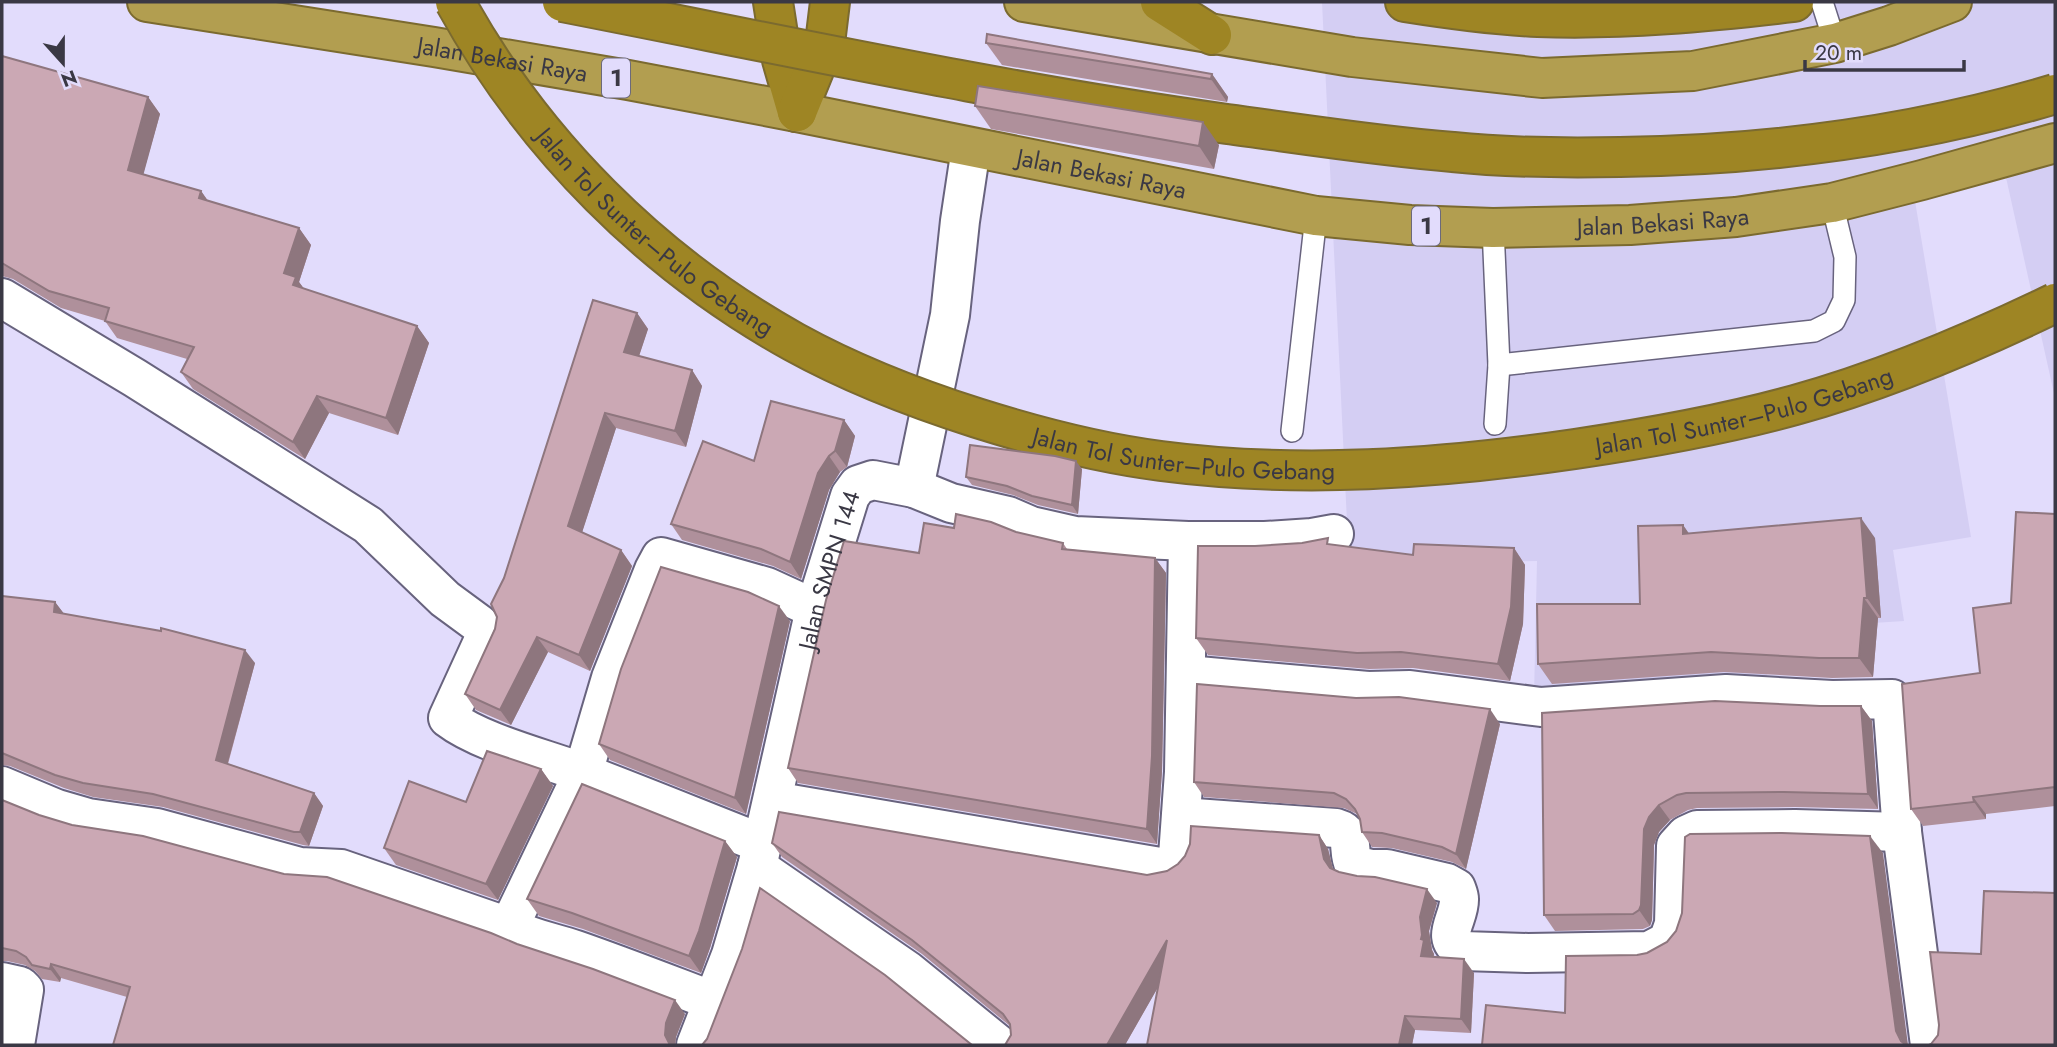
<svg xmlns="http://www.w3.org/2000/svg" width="2057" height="1047" font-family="Jost,sans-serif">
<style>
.built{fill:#d4cef3}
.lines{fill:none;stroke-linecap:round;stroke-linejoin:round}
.service-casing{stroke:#68637e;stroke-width:24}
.minor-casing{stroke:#68637e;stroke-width:42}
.trunk-casing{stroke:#7b6a2f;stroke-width:42}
.motorway-casing{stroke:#7b6a2f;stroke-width:42}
.service{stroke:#fff;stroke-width:21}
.minor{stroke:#fff;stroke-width:38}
.trunk{stroke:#b29e50;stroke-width:38}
.motorway{stroke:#9e8524;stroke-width:38}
.motorway-bridge-casing{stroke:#7b6a2f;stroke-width:42;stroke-linecap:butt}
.motorway-bridge{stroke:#9e8524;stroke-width:38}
.wall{fill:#af909b}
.shaded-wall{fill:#8e767e}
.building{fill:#cba8b4;stroke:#8e767e;stroke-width:2}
.labels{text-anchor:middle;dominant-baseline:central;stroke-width:7;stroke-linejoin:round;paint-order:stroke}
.shield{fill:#e2dcfc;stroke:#6c697b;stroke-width:2}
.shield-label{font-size:23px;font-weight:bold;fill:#3a3844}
.street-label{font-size:24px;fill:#3a3844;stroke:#e2dcfc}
</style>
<rect width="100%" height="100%" fill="#e2dcfc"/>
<!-- built -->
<polygon class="built" points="1322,2 2055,2 2055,398 1999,146 1911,177 1971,537 1893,550 1904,621 1768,630 1767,686 1534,697 1537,561 1349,564"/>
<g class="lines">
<!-- service casing -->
<g class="service-casing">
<g id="service">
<polyline points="1822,2 1835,43"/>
<polyline points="1493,228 1499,365 1495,424"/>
<polyline points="1499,365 1814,331 1834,321 1844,300 1845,257 1832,203"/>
<polyline points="1292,431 1316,216"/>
</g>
</g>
<!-- minor casing -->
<g class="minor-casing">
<g id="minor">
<path d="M2 298 135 378 368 525 445 599 479 624 486 635 448 718C478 741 535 756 572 769 636 793 699 819 763 844"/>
<polyline points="914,488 951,503 1008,516 1031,526 1075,536 1188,541 1265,541 1312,538 1334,534"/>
<polyline points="1187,675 1368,691 1410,690 1541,707 1726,694 1832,700 1892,699 1902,832 1930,1045"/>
<path d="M2 786 57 809 88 818 157 828 300 867 341 869 509 927C532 939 552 942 576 950 622 966 668 984 713 1001"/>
<polyline points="773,801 1160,867 1171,864 1178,856 1184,772 1188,541"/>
<path d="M1181 817 1336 828C1357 834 1346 849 1354 865L1371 869H1387L1447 883 1456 888C1457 891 1459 895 1459 899 1460 919 1438 938 1463 951L1528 953 1649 951 1668 941 1674 924 1676 846 1686 835 1697 830 1795 829 1902 832"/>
<polyline points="757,867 908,971 999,1045"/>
<polyline points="509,927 583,773 611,678 654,570 661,557 767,587 815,609"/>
<polyline points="2,982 20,986 24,990 15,1045"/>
<path id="s1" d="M696 1045 731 955 757 867 815 609 850 496 858 485 873 480 914 488 950 315 960 221 971 148"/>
</g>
</g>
<!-- trunk casing -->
<g class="trunk-casing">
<g id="trunk">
<path id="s2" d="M147 2 434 47 628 80 797 112 1316 216 1410 225 1493 228 1630 225 1736 217 1832 203 1922 180 2055 143"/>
<polyline points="1024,2 1352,57 1542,78 1693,71 1835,43 1889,26 1952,2"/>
</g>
</g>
<!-- motorway casing -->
<g class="motorway-casing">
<g id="motorway">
<polyline points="773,2 782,60 797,112"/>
<polyline points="1160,2 1212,35"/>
<path d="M1405 2C1449 9 1493 15 1538 17 1623 20 1709 12 1794 2"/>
<polyline points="797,112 825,43 830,2"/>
</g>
</g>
<!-- service -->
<use href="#service" class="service"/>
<!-- minor -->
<use href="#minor" class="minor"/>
<!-- trunk -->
<use href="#trunk" class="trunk"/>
<!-- motorway -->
<use href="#motorway" class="motorway"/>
<!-- motorway-bridge casing -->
<g class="motorway-bridge-casing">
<g id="motorway-bridge">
<path id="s3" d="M455 2C533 144 652 263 794 342 852 374 914 398 977 418 1037 437 1099 453 1161 461 1298 479 1438 469 1575 449 1649 438 1723 425 1795 405 1885 380 1972 343 2055 303"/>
<path d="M562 2C783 45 1004 93 1227 124 1302 134 1378 146 1453 152 1509 158 1565 158 1620 157 1768 155 1914 136 2055 94"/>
</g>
</g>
<!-- motorway-bridge -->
<use href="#motorway-bridge" class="motorway-bridge"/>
</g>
<!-- wall -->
<g class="wall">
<polygon points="986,43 1212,74 1228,97 1227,102 1002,65"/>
<polygon points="2,56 148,97 160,114 143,174 201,191 208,201 299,228 311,245 299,282 304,289 417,326 429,343 398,435 329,413 305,459 193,389 181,372 187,359 117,338 105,321 61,308 13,279 2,276"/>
<polygon points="975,106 1219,145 1214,169 991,129"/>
<polygon points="637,313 648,329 639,356 692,370 702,386 686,447 616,428 582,532 621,550 632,566 590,671 548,652 511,725 476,710 465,694"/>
<polygon points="844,420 855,436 847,467 840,472 829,490 801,579 773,566 682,540 671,524 754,461"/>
<polygon points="1082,469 1078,514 1038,505 1013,495 972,485 966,477"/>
<polygon points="2055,514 2055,806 1986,814 1986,819 1923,826 1911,809 1980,673 2011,603"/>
<polygon points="1683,525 1689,534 1875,538 1881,618 1878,618 1873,677 1832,678 1724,672 1552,684 1538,664 1640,604"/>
<polygon points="954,528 1016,532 1063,543 1067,549 1155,558 1166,573 1162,771 1157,844 798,783 788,768 919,553"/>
<polygon points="1333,545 1413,555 1514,548 1525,565 1523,624 1510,681 1413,668 1369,669 1208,655 1196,638 1255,546"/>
<polygon points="2,596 55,602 64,614 255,663 228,764 314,793 323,806 309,846 303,845 163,807 93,797 64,788 10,766 2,765"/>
<polygon points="790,621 746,814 610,760 599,744"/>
<polygon points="1861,706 1872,721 1878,809 1795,807 1697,808 1688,810 1670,820 1659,832 1654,845 1652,920 1650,926 1643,929 1555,931 1544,915 1542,713"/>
<polygon points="1500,724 1466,869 1452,862 1392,848 1372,847 1362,832 1359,816 1357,814 1344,808 1204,797 1194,782"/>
<polygon points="541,769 553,786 498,900 396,865 384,848 466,802"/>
<polygon points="2,802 39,815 685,1014 676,1037 675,1045 113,1045 127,997 61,978 60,982 42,979 35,971 25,965 7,961 2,961"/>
<polygon points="1319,835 1328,849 1333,869 1339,872 1437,903 1429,931 1432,950 1434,954 1434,957 1474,973 1471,1033 1415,1030 1412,1045 1147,1045 1158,987 1125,1045 1005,1045 1011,1035 1010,1026 922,954 782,857 772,843 1147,875 1167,871"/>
<polygon points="725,841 737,857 710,948 701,973 583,929 539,916 527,899"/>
</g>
<!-- shaded-wall -->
<g class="shaded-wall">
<polygon points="1212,74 1228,97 1227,102 1211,79"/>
<polygon points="148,97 160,114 140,187 128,170"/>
<polygon points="1203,122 1219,145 1214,169 1199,146"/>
<polygon points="201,191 213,208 199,198"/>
<polygon points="299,228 311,245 299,282 308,294 305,302 284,273"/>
<polygon points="637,313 648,329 635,368 624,352"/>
<polygon points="417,326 429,343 398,435 386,418"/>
<polygon points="692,370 702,386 686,447 675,431"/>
<polygon points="317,396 329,413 305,459 293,442"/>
<polygon points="605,413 616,428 579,542 568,526"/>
<polygon points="844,420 855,436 847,467 835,451"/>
<polygon points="829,456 840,472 829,490 801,579 790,562 818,473"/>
<polygon points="1076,461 1082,469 1078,514 1072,505"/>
<polygon points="1861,518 1875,538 1881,618 1867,598"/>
<polygon points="1683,525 1697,545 1683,534"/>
<polygon points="1514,548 1525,565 1523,624 1510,681 1498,664"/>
<polygon points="621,550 632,566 590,671 579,655"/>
<polygon points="1155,558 1166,573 1162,771 1157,844 1147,829"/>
<polygon points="1864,598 1878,618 1873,677 1859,658"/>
<polygon points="55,602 65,615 54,612"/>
<polygon points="779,606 790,621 746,814 735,798"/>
<polygon points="537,637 548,652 511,725 500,710"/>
<polygon points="245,650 255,663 225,773 216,760"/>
<polygon points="1861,706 1872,721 1878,809 1868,794"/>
<polygon points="1490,709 1500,724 1466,869 1456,854"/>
<polygon points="541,769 553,786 498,900 486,884"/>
<polygon points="314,793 323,806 309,846 300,832"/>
<polygon points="1973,797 1986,814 1986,819 1974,802"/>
<polygon points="1659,805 1670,820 1659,832 1654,845 1652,920 1650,926 1639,910 1644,829 1649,817"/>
<polygon points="1319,835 1328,849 1334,873 1324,859"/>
<polygon points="1870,836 1883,853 1908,1045 1904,1045 1896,1031"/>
<polygon points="725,841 737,857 710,948 701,973 689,956"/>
<polygon points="1427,889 1437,903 1429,931 1432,950 1434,954 1431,970 1421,956 1420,917"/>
<polygon points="1167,940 1177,954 1125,1045 1107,1045"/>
<polygon points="1464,959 1474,973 1471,1033 1461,1019"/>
<polygon points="51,964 61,978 60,982 50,969"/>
<polygon points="675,1000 685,1014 676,1037 675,1045 670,1045 665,1035 666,1023"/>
<polygon points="1405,1016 1415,1030 1412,1045 1399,1045"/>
</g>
<!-- building -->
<g class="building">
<polygon points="987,34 1212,74 1211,79 986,43"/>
<polygon points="2,56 148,97 128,170 201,191 199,198 299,228 284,273 296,277 293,285 417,326 386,418 317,396 293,442 181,372 194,347 105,321 109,308 49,291 2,263"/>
<polygon points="978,86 1203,122 1199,146 975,106"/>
<polygon points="593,300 637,313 624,352 692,370 675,431 605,413 568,526 621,550 579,655 537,637 500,710 465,694 495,629 497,617 491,604 504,578"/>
<polygon points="771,401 844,420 835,451 829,456 818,473 790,562 761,549 671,524 703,441 754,461"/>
<polygon points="970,445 1055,456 1076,461 1072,505 1032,496 1007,486 966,477"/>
<polygon points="2016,512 2055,514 2055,787 1973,797 1974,802 1911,809 1902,684 1980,673 1973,608 2011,603"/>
<polygon points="956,514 991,522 1016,532 1063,543 1062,549 1155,558 1152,756 1147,829 788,768 826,600 844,541 919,553 924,523 954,528"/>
<polygon points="1861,518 1867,598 1864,598 1859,658 1819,658 1711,652 1538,664 1537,604 1640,604 1638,526 1683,525 1683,534"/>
<polygon points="1328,538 1327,544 1413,555 1414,544 1514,548 1511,607 1498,664 1401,652 1357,653 1196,638 1198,546 1255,546 1302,543"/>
<polygon points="661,567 748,592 779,606 735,798 599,744 621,669"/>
<polygon points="2,596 55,602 54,612 161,631 161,628 245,650 216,760 314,793 300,832 294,832 153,794 83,783 55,775 2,753"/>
<polygon points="1197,684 1356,698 1399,697 1490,709 1456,854 1442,847 1382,833 1362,832 1360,819 1355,809 1346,799 1334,793 1194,782"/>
<polygon points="1715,701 1820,706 1861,706 1868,794 1784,792 1686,793 1677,795 1659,805 1649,817 1644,829 1641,905 1639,910 1633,914 1544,915 1542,713"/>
<polygon points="487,751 541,769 486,884 384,848 409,781 466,802"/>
<polygon points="582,784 725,841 699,931 689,956 572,913 527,899"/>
<polygon points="2,800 39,815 72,825 143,836 284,874 327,877 491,933 517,944 593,969 675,1000 666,1023 665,1035 670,1045 113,1045 130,987 51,964 50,969 32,965 26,957 16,951 2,948"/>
<polygon points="779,812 1147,875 1167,871 1178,864 1185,856 1190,844 1191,826 1319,835 1324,859 1330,868 1339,872 1357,876 1375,877 1427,889 1420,917 1422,935 1421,939 1424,940 1421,956 1464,959 1461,1019 1405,1016 1399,1045 1147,1045 1167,940 1107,1045 1005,1045 1011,1035 1010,1024 1003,1014 912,940 772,843"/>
<polygon points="1782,833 1870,836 1896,1031 1901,1041 1906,1045 1482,1045 1486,1005 1565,1013 1566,956 1637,955 1647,953 1667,942 1676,931 1682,913 1685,837 1690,834"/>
<polygon points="760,888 885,975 972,1045 702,1045 707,1039 742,949"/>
<polygon points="1984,891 2055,893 2055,1045 1929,1045 1931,1044 1938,1035 1939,1025 1930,952 1981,954"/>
</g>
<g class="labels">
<!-- shield labels -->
<g class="shield">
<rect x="602" y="58.5" width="28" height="39" rx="5"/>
<rect x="1412" y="206.5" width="28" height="39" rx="5"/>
</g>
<g class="shield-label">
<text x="616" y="78">1</text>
<text x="1426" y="226">1</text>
</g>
<!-- street labels -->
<g class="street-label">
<text stroke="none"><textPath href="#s2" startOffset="360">Jalan Bekasi Raya</textPath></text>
<text stroke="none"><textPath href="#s2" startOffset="970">Jalan Bekasi Raya</textPath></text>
<text stroke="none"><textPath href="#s2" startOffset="1536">Jalan Bekasi Raya</textPath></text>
<text stroke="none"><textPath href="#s3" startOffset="308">Jalan Tol Sunter–Pulo Gebang</textPath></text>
<text stroke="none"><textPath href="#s3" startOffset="1463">Jalan Tol Sunter–Pulo Gebang</textPath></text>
<text stroke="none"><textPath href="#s3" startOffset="896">Jalan Tol Sunter–Pulo Gebang</textPath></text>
<text stroke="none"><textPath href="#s1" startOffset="494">Jalan SMPN 144</textPath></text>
</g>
</g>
<!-- border -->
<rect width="2057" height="1047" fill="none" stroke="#3a3844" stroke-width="7"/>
<!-- north arrow -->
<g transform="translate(63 63) rotate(159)" stroke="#e2dcfc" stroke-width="5" paint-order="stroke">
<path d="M0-5L12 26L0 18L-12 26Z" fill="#3a3844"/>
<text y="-10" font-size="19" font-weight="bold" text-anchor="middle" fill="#3a3844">N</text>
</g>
<!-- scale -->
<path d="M1805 60v10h159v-10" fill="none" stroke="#3a3844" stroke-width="3.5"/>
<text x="1815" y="60" font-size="21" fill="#3a3844" stroke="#e2dcfc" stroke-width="5" paint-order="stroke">20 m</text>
</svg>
